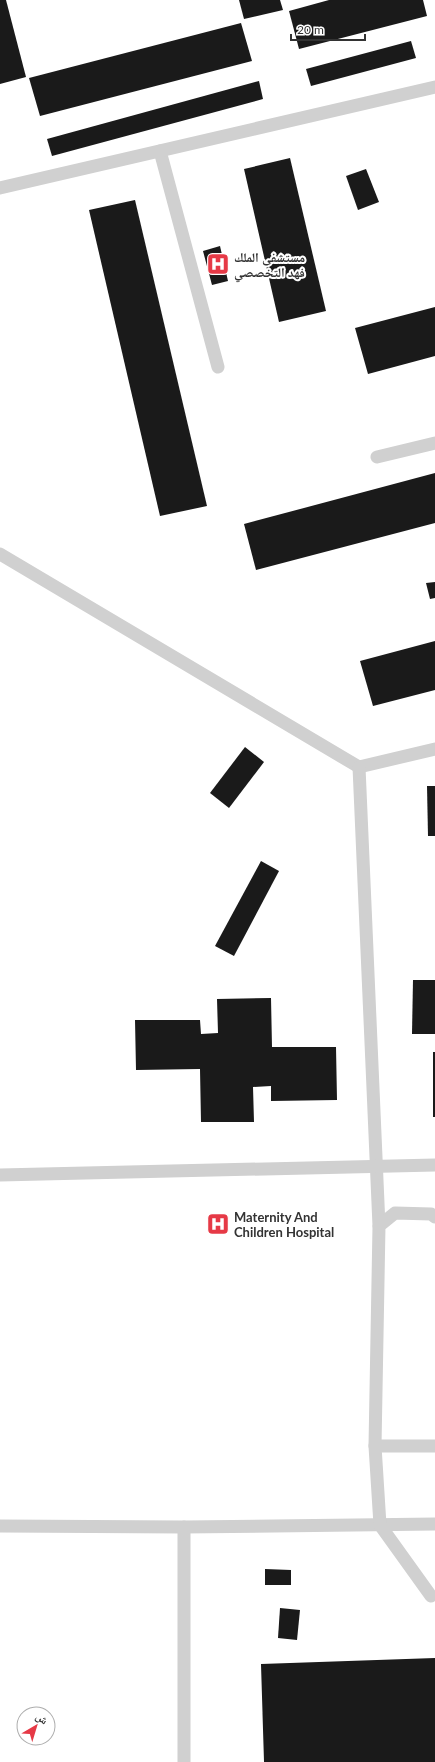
<svg xmlns="http://www.w3.org/2000/svg" width="435" height="1762" font-family="Lato,'Noto Naskh Arabic',sans-serif">
<style>
.building{fill:#1a1a1a}
.lines{fill:none;stroke-linecap:round;stroke-linejoin:round}
.service{stroke:#d0d0d0;stroke-width:13}
.labels{text-anchor:middle;dominant-baseline:central;stroke-width:4;stroke-linejoin:round;paint-order:stroke}
.poi-label{font-size:13px;font-weight:bold;fill:#333;stroke:#fff;text-anchor:start}
</style>
<rect width="100%" height="100%" fill="#fff"/>
<!-- building -->
<g class="building">
<polygon points="0,0 6,0 26,77 0,84"/>
<polygon points="239,0 280,0 283,10 244,19"/>
<polygon points="329,0 423,0 427,16 299,49 289,11"/>
<polygon points="241,23 252,61 40,116 29,78"/>
<polygon points="411,41 416,58 311,86 306,69"/>
<polygon points="259,81 263,99 52,156 47,139"/>
<polygon points="290,158 326,311 279,322 244,169"/>
<polygon points="366,169 379,202 358,210 346,176"/>
<polygon points="135,200 207,506 160,516 89,210"/>
<polygon points="220,246 228,281 212,285 203,251"/>
<polygon points="435,307 435,356 368,374 355,328"/>
<polygon points="435,473 435,523 256,570 244,524"/>
<polygon points="435,582 435,598 430,599 426,583"/>
<polygon points="435,641 435,690 373,706 360,661"/>
<polygon points="245,747 264,762 229,808 210,793"/>
<polygon points="427,786 435,786 435,836 428,836"/>
<polygon points="261,861 279,871 234,956 215,946"/>
<polygon points="413,980 435,980 435,1034 412,1034"/>
<polygon points="271,998 272,1047 336,1047 337,1100 271,1101 271,1086 253,1087 254,1122 201,1122 200,1069 136,1070 135,1020 200,1020 201,1034 218,1033 217,999"/>
<rect x="433" y="1052" width="2" height="65"/>
<polygon points="265,1569 291,1570 291,1585 265,1585"/>
<polygon points="280,1608 300,1610 297,1640 278,1638"/>
<polygon points="435,1658 435,1762 264,1762 261,1664"/>
</g>
<g class="lines">
<!-- service -->
<g class="service">
<polyline points="160,151 218,367"/>
<polyline points="0,188 435,87"/>
<polyline points="377,457 435,443"/>
<polyline points="0,554 359,767 435,749"/>
<polyline points="359,767 379,1226"/>
<polyline points="0,1175 435,1165"/>
<polyline points="375,1446 435,1446"/>
<polyline points="0,1526 184,1527 435,1524"/>
<polyline points="431,1596 380,1525 375,1446 379,1226 395,1213 431,1214 435,1217"/>
<polyline points="184,1762 184,1527"/>
</g>
</g>
<!-- icons -->
<defs>
<g id="hospital-square" transform="scale(1.15)"><rect x="-9" y="-9" width="18" height="18" rx="4" fill="#e63946" stroke="#fff"/><path d="M-5-5h3v3.5h4V-5h3V5h-3V1.5h-4V5h-3Z" fill="#fff"/></g>
</defs>
<g fill-rule="evenodd">
<use href="#hospital-square" x="218" y="264"/>
<use href="#hospital-square" x="218" y="1224"/>
</g>
<g class="labels">
<!-- poi labels -->
<g class="poi-label">
<text x="234" y="257">مستشفى الملك<tspan x="234" dy="15">فهد التخصصي</tspan></text>
<text x="234" y="1217">Maternity And<tspan x="234" dy="15">Children Hospital</tspan></text>
</g>
</g>
<!-- north arrow -->
<g transform="translate(36 1726) rotate(38)"><circle r="19" fill="#ffffff" stroke="#adadad"/>
<path d="M0-3L7 15L0 10L-7 15Z" fill="#e63946"/>
<text y="-6" font-size="11" font-weight="bold" text-anchor="middle" fill="#333333">ش</text>
</g>
<!-- scale -->
<path d="M291 34v6h74v-6" fill="none" stroke="#333333" stroke-width="2"/>
<text x="297" y="34" font-size="12" fill="#333333" stroke="#ffffff" stroke-width="3" paint-order="stroke">20 m</text>
</svg>
